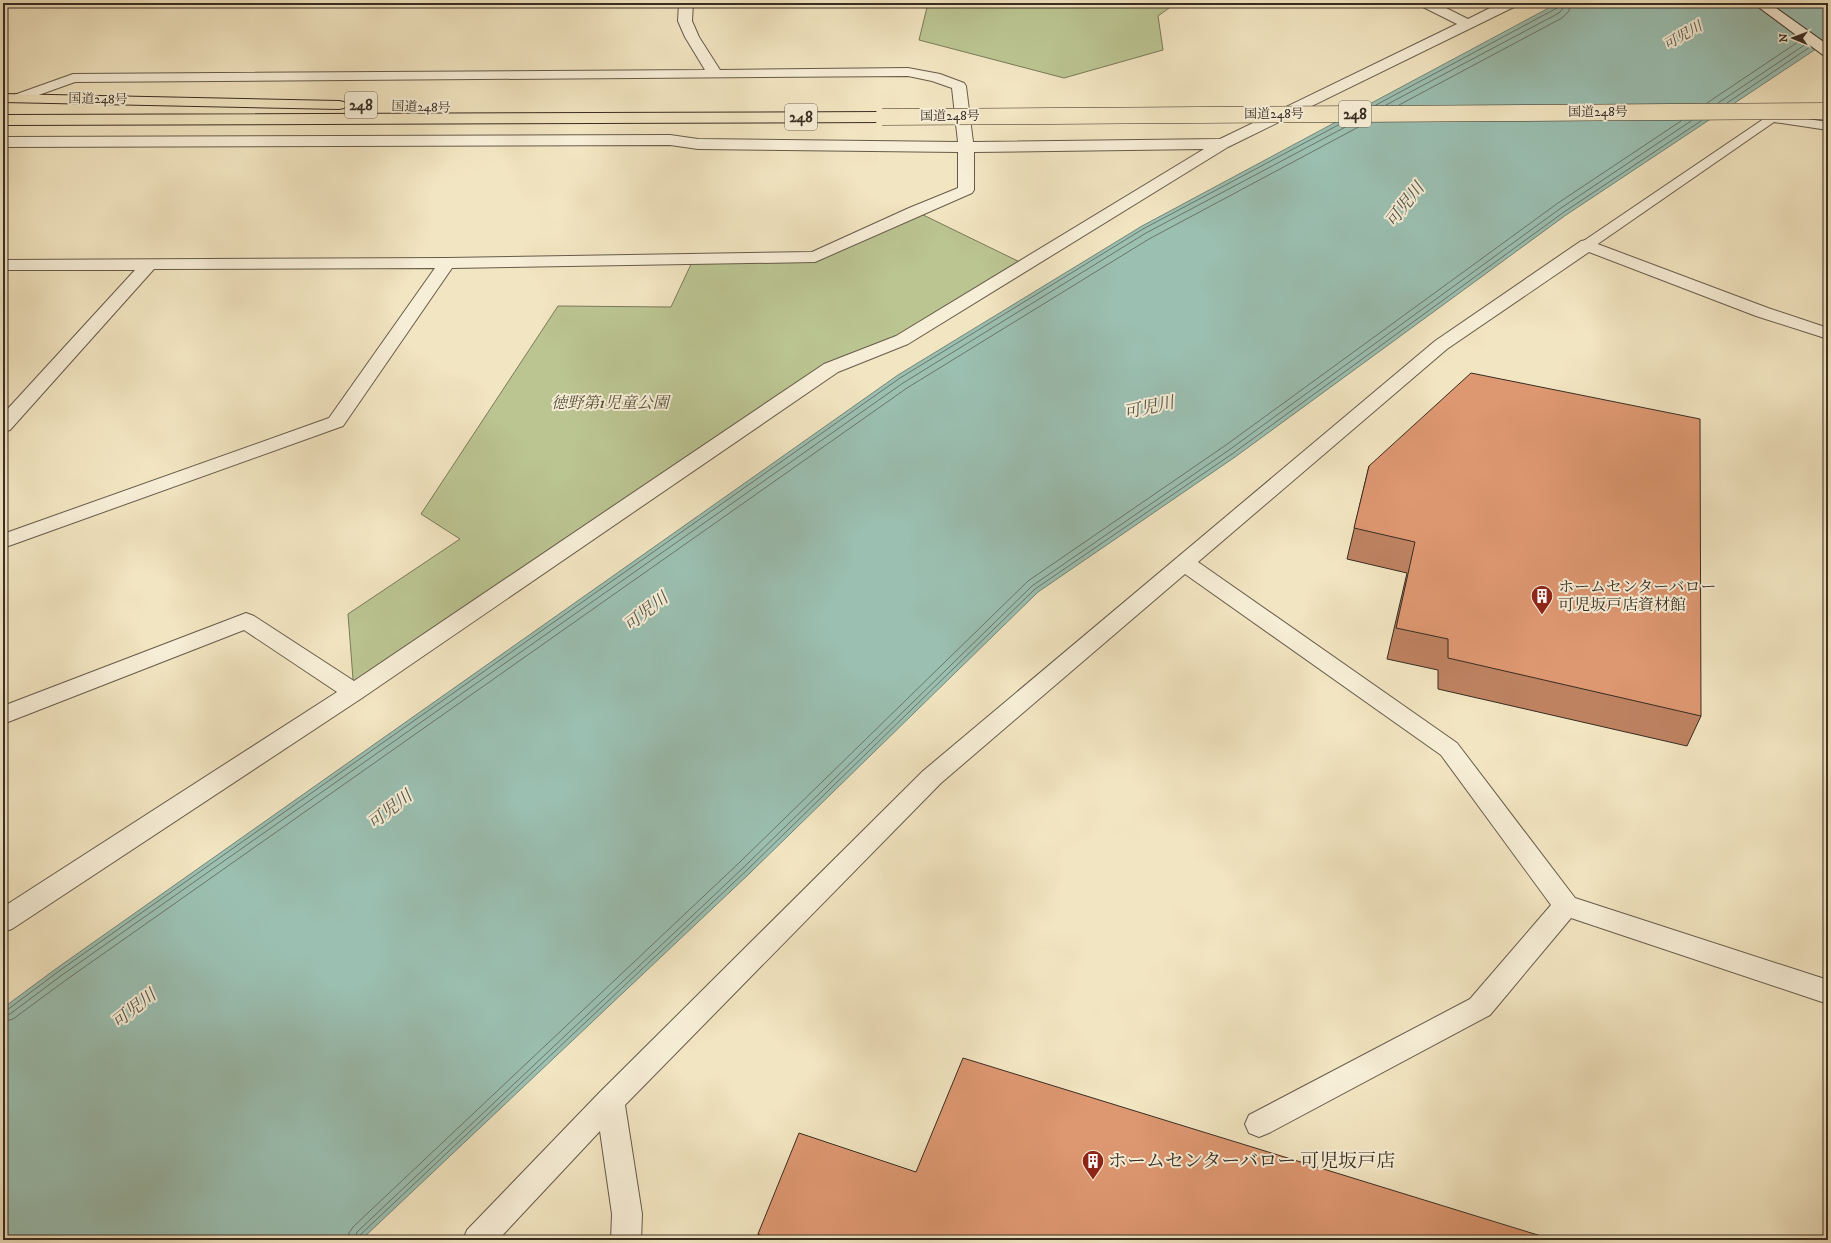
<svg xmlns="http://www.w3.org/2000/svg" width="1831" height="1243" font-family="'IM FELL DW Pica','Noto Serif JP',serif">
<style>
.green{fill:#bbc592;stroke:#7a795a}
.water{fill:#9bbfb1;stroke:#738578}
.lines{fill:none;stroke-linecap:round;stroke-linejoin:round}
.shore{stroke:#6a766a;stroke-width:1}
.service-casing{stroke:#665b4a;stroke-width:2}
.minor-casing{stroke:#665b4a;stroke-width:2}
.secondary-casing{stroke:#382d22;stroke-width:2}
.trunk-casing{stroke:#382d22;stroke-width:2}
.service{fill:#f7eed7;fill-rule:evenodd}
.minor{fill:#f7eed7;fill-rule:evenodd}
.secondary{fill:#f7eed7;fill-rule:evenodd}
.trunk{fill:#f2e5c1;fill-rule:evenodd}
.trunk-bridge-casing{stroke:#382d22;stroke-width:17;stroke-linecap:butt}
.trunk-bridge{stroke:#f2e5c1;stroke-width:16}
.wall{fill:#be8261;stroke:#382d22}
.building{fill:#dd9771;stroke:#382d22}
.labels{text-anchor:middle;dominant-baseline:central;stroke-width:4;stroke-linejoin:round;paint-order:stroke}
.far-street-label{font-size:13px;fill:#382d22;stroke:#f7eed7}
.far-water-label{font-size:14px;font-style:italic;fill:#515246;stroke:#f7eed7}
.shield{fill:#f7eed7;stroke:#716758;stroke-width:1}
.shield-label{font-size:15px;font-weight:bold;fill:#382d22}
.park-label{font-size:16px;font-style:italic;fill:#59533e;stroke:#f7eed7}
.poi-label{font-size:16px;fill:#382d22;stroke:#f7eed7;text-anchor:start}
.water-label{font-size:17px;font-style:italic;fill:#515246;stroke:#f7eed7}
.near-poi-label{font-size:19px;fill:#382d22;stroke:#f7eed7;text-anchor:start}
</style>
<rect width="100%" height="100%" fill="#f2e5c1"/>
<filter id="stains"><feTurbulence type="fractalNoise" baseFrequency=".005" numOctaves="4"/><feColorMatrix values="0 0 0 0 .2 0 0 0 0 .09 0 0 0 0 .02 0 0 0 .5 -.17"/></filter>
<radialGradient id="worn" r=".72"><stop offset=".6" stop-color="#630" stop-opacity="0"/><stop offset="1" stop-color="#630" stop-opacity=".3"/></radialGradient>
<!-- green -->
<g class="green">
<polygon points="928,3 1176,3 1158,16 1163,50 1064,78 919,40"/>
<polygon points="915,211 1026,265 902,340 831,368 354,692 348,614 460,539 421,514 558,306 671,307 693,260 815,257"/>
</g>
<!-- water -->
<polygon class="water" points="1558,3 1828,3 1828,41 1566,215 1235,457 1038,592 750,873 361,1240 3,1240 3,1008 57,968 898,375 1142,226"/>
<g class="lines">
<!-- shore -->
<g class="shore">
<polyline points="1707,103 1801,40"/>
<polyline points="1718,103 1806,44"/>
<polyline points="1727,103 1810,47"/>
<polyline points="1376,105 1557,8 1559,3"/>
<polyline points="1386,105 1559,13 1563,8 1564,3"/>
<polyline points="1399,105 1562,18 1569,11 1570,3"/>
<polyline points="3,1011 7,1010 59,971 900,378 1143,229 1342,123"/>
<polyline points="3,1016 10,1014 62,975 903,383 1146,233 1353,123"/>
<polyline points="3,1022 13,1019 66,980 907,388 1149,239 1366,123"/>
<polyline points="348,1240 349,1233 353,1227 740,862 1028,581 1226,445 1558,203 1681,121"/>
<polyline points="354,1240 357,1232 744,867 1032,586 1229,450 1561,208 1691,121"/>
<polyline points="359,1240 360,1235 747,870 1035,589 1232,454 1564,212 1701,121"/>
</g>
<!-- service casing -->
<g class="service-casing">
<polygon id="service" points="1772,114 1828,122 1828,130 1774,122 1592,248 1582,248 1580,245 1582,242 1768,116"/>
</g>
<!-- minor casing -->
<g class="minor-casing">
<g id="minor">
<polygon points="679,3 693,3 692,21 699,37 720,70 908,68 940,74 964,83 966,86 973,142 1220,139 1457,24 1421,6 1419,3 1436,3 1468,19 1500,3 1518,3 1516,6 1228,147 908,344 838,372 362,698 12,929 3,932 3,907 337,692 244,630 3,724 3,706 246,613 254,616 354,681 824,364 896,336 1204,149 974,152 974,190 972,193 815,262 452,268 343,426 3,548 3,534 329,418 435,268 154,269 10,430 3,432 3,414 135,270 3,270 3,260 447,258 812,252 909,208 958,188 958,152 698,149 670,145 3,147 3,137 670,135 698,139 958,142 952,88 932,81 908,76 75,82 19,102 14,101 12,98 14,95 73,74 705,70 685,37 678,21"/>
<polygon points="1587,240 1768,308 1828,328 1828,339 1756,316 1589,252 1447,349 1198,562 1457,743 1575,898 1828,980 1828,1004 1571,918 1490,1015 1269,1133 1259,1137 1249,1133 1245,1124 1249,1115 1470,999 1551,905 1441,755 1185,574 941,783 625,1105 642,1214 641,1240 611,1240 612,1214 600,1131 498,1240 463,1240 467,1230 600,1092 923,771 1435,341 1581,241"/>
</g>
</g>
<!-- secondary casing -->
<g class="secondary-casing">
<polygon id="secondary" points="1753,3 1769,3 1828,45 1828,56 1823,55"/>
</g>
<!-- trunk casing -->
<g class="trunk-casing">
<g id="trunk">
<polygon points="3,94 339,101 344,102 346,105 344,108 339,109 3,102"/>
<polygon points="882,112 887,114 890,117 887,120 882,122 3,125 3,115"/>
</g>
</g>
<!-- service -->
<use href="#service" class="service"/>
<!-- minor -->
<use href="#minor" class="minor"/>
<!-- secondary -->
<use href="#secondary" class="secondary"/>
<!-- trunk -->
<use href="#trunk" class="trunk"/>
<!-- trunk-bridge casing -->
<g class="trunk-bridge-casing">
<polyline id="trunk-bridge" points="882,117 1828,111"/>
</g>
<!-- trunk-bridge -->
<use href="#trunk-bridge" class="trunk-bridge"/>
</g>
<!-- wall -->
<g class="wall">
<polygon points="1369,466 1701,716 1687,746 1438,689 1438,670 1387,659 1407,573 1347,559"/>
<polygon points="916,1172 1554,1240 759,1240 758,1234"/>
</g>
<!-- building -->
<g class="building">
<polygon points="1471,373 1700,419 1701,716 1448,658 1448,639 1396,628 1415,542 1354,528 1369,466"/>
<polygon points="963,1058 1554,1240 772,1240 758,1234 799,1133 916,1172"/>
</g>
<!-- icons -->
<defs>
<g id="building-pin" transform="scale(1.15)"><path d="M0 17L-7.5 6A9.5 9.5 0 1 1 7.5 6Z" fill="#8f2418" stroke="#f7eed7"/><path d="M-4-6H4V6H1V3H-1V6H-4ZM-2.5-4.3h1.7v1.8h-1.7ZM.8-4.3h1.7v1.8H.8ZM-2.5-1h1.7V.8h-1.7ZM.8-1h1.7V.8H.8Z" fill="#fff"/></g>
</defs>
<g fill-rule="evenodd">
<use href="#building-pin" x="1542" y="596"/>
<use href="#building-pin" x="1093" y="1161"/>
</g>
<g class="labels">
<!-- far-street labels -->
<g class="far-street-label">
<text transform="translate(98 99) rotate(1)">国道248号</text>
<text transform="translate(421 107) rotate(2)">国道248号</text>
<text x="1598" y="112">国道248号</text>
<text x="1274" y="114">国道248号</text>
<text x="950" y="116">国道248号</text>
</g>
<!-- far-water labels -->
<g class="far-water-label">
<text transform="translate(1683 36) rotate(-30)">可児川</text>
</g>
<!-- shield labels -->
<g class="shield">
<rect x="345" y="92" width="32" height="26" rx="3"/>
<rect x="1339" y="101" width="32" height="26" rx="3"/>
<rect x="785" y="104" width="32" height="26" rx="3"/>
</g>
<g class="shield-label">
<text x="361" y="105">248</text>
<text x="1355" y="114">248</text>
<text x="801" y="117">248</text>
</g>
<!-- park labels -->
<g class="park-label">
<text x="610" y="403">徳野第1児童公園</text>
</g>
<!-- poi labels -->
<g class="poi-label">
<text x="1558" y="587">ホームセンターバロー<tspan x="1558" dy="18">可児坂戸店資材館</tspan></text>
</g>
<!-- water labels -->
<g class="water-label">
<text transform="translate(1405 205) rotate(-52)">可児川</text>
<text transform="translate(1149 408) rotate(-12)">可児川</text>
<text transform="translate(646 612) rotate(-38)">可児川</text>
<text transform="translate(390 810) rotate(-38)">可児川</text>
<text transform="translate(134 1009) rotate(-38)">可児川</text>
</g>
<!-- near-poi labels -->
<g class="near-poi-label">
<text x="1108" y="1161">ホームセンターバロー 可児坂戸店</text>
</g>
</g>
<!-- margin -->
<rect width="1831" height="1243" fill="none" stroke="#f2e5c1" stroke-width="16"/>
<rect x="4" y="4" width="1823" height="1235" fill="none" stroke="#382d22" stroke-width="2"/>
<rect x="8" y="8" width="1815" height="1227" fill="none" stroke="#382d22"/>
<!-- north arrow -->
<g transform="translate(1793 38) rotate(271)" stroke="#f7eed7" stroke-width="3" paint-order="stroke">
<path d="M0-3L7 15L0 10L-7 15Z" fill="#382d22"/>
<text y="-6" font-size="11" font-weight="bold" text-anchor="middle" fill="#382d22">N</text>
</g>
<rect width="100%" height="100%" filter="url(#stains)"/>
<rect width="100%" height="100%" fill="url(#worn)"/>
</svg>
